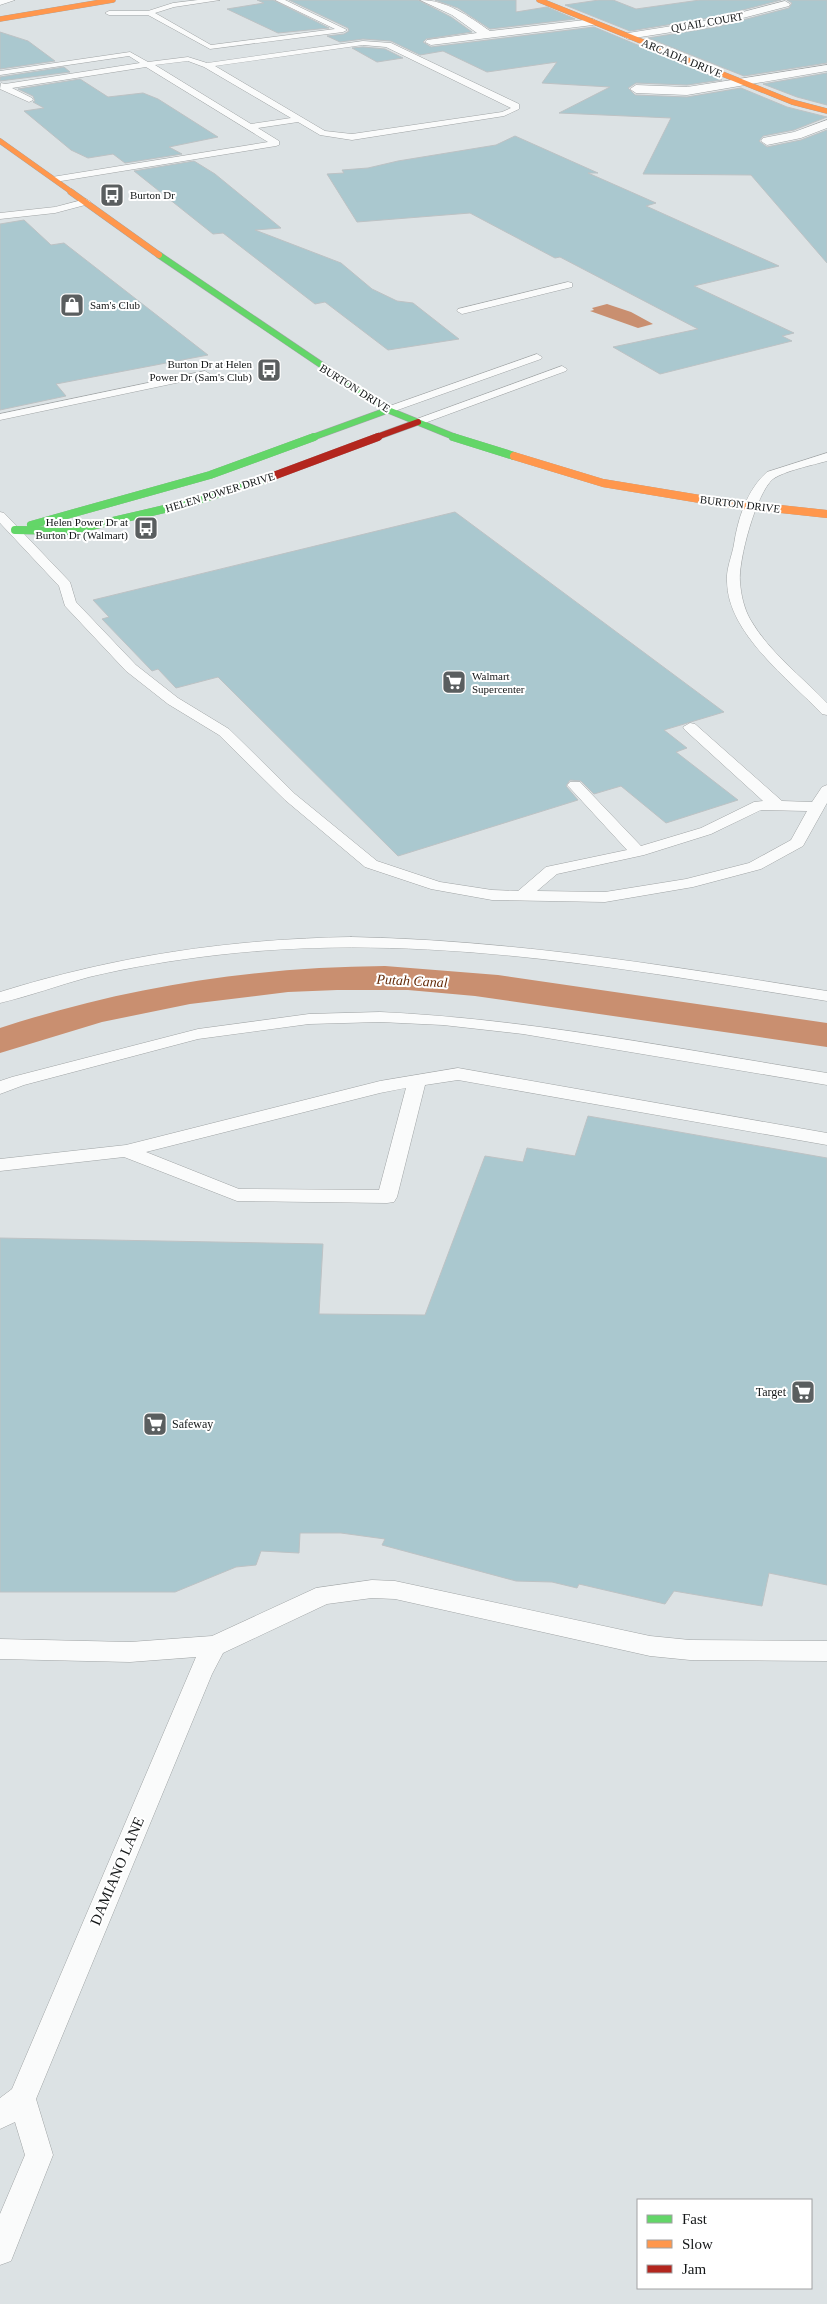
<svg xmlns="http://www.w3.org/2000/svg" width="827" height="2304" font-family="Georgia,serif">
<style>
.water{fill:#c98f70}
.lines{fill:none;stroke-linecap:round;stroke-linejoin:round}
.canal{fill:#c98f70;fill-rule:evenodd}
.building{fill:#aac8cf;stroke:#bdc2c4}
.lane-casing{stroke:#a0a4a5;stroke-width:1}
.street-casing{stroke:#a0a4a5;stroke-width:1}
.fast-far1-casing{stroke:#a0a4a5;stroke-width:7}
.fast-casing{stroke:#a0a4a5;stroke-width:8}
.slow-far2-casing{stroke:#a0a4a5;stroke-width:5.5}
.slow-far1-casing{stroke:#a0a4a5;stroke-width:7}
.slow-casing{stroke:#a0a4a5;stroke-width:8}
.jam-far1-casing{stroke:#a0a4a5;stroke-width:7}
.jam-casing{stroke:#a0a4a5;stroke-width:8}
.lane{fill:#fafbfb;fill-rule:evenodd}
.street{fill:#fafbfb;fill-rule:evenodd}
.fast-far1{stroke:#63d668;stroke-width:6}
.fast{stroke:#63d668;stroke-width:8}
.slow-far2{stroke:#ff974d;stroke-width:5}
.slow-far1{stroke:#ff974d;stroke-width:6}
.slow{stroke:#ff974d;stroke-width:8}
.jam-far1{stroke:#b3261e;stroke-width:6}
.jam{stroke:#b3261e;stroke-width:8}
.labels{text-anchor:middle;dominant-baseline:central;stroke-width:4;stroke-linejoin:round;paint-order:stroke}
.far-street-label{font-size:11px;fill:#141718;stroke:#fff}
.far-poi-label{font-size:11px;fill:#141718;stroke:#fff;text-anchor:start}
.poi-label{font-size:12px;fill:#141718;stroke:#fff;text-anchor:end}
.water-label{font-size:14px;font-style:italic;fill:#642b08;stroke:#fff}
.near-street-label{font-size:15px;fill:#141718;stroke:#fff}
</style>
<rect width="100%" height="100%" fill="#dce2e4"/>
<!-- water -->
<polygon class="water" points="607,304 631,312 653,324 638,328 590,311 594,310 592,308"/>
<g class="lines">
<!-- canal -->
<path class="canal" d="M385 966 498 975 827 1023V1047L475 996 408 990H337L288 992 190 1004 102 1022 0 1053V1028C125 987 253 967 385 966Z"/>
</g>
<!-- building -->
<g class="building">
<polygon points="257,0 273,0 329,28 278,33 227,9 264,3"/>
<polygon points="289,0 418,0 451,17 472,32 426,39 423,42 431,47 594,27 722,80 687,85 636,83 628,88 635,95 687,97 741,88 787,107 827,117 794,130 763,136 759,141 767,147 801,140 827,130 827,263 751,175 643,174 671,118 559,113 610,87 542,83 557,62 487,72 443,51 420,55 391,41 363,39 340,42 327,36 344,34 349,31 348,28"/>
<polygon points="435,0 516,0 516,12 547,7 575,19 490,29 458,8"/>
<polygon points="599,0 613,0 636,9 700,0 781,0 716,17 630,31 565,5"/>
<polygon points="787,0 827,0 827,63 744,76 648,38 716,27 789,8 792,3"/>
<polygon points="0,32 28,41 55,61 0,69"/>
<polygon points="363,47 385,49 403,58 377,62 352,48"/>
<polygon points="64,67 70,72 0,81 0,77"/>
<polygon points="827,73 827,105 797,97 763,84"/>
<polygon points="80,79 108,97 143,93 158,99 218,137 169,147 182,154 125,163 113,154 88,158 71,150 24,111 44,108 33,102 35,101 33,96 18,89"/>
<polygon points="515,136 598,173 588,173 656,203 646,206 779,266 694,286 794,333 782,336 792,341 660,374 613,347 698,329 560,257 555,258 470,213 357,222 327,174 344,173 342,170 368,168 398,161 496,145"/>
<polygon points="194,161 215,174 281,228 255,230 341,263 372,289 397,301 413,303 459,339 388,350 325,302 315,304 223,233 213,234 134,171"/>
<polygon points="24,220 51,245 64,243 208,355 56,384 66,396 0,410 0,224"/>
<polygon points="455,512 724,712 664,730 687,748 676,752 738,800 666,823 621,786 594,794 581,781 570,780 566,786 578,800 398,856 218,677 176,688 158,669 152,671 102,619 109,617 93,600"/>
<polygon points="588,1116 827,1158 827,1585 769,1573 762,1606 674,1591 665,1604 579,1584 577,1588 552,1582 516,1581 382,1545 385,1539 341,1533 300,1533 299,1553 261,1551 256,1565 236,1567 175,1592 0,1592 0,1238 323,1244 319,1314 425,1315 485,1156 523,1162 527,1148 575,1156"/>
</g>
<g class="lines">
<!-- lane casing -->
<g class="lane-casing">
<g id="lane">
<polygon points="198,0 220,0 174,7 155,13 211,45 335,29 275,0 285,0 347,30 343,32 210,49 148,15 109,15 105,13 109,11 148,11 173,3"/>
<path d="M363 41 391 43 519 104V109L504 116 352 140 320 135 298 122 258 128 279 141V145L276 146 55 182 51 179 52 177 268 142 146 67 12 88 32 98 33 100 29 102 0 89 1 83 5 84 140 63 129 56 0 75V71L130 52 148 62 188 57 207 63ZM363 45 386 47 511 108 502 112 352 134 325 131 215 66ZM188 61 204 67 291 118 251 124 155 65Z"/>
<polygon points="86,199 91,202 89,204 55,213 0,219 0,213 55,207"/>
<polygon points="568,282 572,283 572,287 462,314 457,311 458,309"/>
<polygon points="537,354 542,357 541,359 392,412 384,412 382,410 384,408"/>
<polygon points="562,366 567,369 566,371 422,424 414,424 412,422 414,420"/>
<polygon points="205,371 210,374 209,376 0,420 0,414"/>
<path d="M827 453V461C813 465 784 471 773 479 756 493 738 561 740 582 741 595 744 608 750 619 769 652 801 676 827 703V715L822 714C789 679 727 633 727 581 726 569 732 556 734 544 738 518 747 490 767 472Z"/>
<path d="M0 512 4 513 70 582 76 602 136 665 178 698 229 729 295 794 377 861 440 882 492 890 518 891 546 867 627 850 570 788 567 785 570 782H580L641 846 701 828 754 802 763 801 685 730 683 727 690 723 695 724 782 801 812 802 822 787 827 785V803L803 846 761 869 693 887 605 902 492 900 431 889 365 867 285 800 219 735 168 704 126 671 65 606 59 586 0 523ZM761 810 807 811 791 840 749 863 686 879 605 892 537 891 557 874 644 855 711 834Z"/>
<path d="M351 937C512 940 669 966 827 991V1001C625 969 422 931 217 955 174 960 131 967 89 977 59 985 30 996 0 1003V992C115 956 231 939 351 937Z"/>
<path d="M380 1012C530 1019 679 1049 827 1073V1085L523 1034 443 1025 380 1022 309 1024 198 1039 24 1085 0 1094V1081L12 1077 198 1029 309 1014Z"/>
<path d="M458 1068 827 1133V1145L458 1080 425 1085 397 1197 394 1202 387 1203 237 1201 124 1157 0 1171V1159L126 1145 380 1081ZM406 1088 379 1190 239 1189 146 1152 380 1093Z"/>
<polygon points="372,1580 395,1581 650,1636 690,1640 827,1641 827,1661 690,1660 650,1656 395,1599 372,1598 327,1604 223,1653 212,1674 36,2099 53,2155 11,2261 0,2265 0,2214 25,2155 15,2122 0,2129 0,2098 12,2089 196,1657 130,1662 0,1659 0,1639 130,1642 212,1636 316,1588"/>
</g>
</g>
<!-- street casing -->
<g class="street-casing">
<g id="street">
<polygon points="0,0 15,0 0,5"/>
<path d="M420 0C447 0 468 16 490 31L593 19 598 22 593 25 431 45 425 42 427 40 477 33 452 15Z"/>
<polygon points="785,1 790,4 789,6 716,25 628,39 623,36 628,33 716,19"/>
<polygon points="827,65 827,71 687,95 636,93 630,89 636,85 687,87"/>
<polygon points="827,120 827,128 801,138 767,145 761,141 763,138 794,132"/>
</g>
</g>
<!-- fast-far1 casing -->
<g class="fast-far1-casing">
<g id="fast-far1">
<polyline points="159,255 388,410 457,438"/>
<polyline points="311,438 388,410"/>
</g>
</g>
<!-- fast casing -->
<g class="fast-casing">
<g id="fast">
<polyline points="453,437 514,456"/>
<polyline points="31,525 210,475 314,437"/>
<polyline points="15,530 70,531 186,504 268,478"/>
</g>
</g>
<!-- slow-far2 casing -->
<g class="slow-far2-casing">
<g id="slow-far2">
<polyline points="539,0 792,102 827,111"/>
<polyline points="0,19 113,0"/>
<polyline points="0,141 73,193"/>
</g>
</g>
<!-- slow-far1 casing -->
<g class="slow-far1-casing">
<polyline id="slow-far1" points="71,192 159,255"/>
</g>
<!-- slow casing -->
<g class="slow-casing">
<polyline id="slow" points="514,456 603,483 724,503 827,514"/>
</g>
<!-- jam-far1 casing -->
<g class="jam-far1-casing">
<polyline id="jam-far1" points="374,438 418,422"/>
</g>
<!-- jam casing -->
<g class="jam-casing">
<polyline id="jam" points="268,478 378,437"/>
</g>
<!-- lane -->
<use href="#lane" class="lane"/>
<!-- street -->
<use href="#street" class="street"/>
<!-- fast-far1 -->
<use href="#fast-far1" class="fast-far1"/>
<!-- fast -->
<use href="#fast" class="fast"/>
<!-- slow-far2 -->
<use href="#slow-far2" class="slow-far2"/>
<!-- slow-far1 -->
<use href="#slow-far1" class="slow-far1"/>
<!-- slow -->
<use href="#slow" class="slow"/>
<!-- jam-far1 -->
<use href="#jam-far1" class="jam-far1"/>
<!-- jam -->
<use href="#jam" class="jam"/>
</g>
<!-- icons -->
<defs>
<g id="bus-square" transform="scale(1.25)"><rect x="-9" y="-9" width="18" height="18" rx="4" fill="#5a5e5f" stroke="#fff"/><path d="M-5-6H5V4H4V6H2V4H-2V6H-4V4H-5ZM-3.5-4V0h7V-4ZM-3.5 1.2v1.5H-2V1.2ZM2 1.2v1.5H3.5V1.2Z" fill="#fff"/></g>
<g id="shop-square" transform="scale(1.25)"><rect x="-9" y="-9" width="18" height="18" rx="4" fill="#5a5e5f" stroke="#fff"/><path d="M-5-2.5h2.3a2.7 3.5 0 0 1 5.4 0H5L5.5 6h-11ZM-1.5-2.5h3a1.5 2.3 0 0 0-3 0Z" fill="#fff"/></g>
<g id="supermarket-square" transform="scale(1.25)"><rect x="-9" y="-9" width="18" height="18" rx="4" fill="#5a5e5f" stroke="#fff"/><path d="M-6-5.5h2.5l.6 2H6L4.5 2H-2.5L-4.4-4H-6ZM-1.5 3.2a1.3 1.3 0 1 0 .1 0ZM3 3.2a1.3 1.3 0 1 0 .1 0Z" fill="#fff"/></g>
</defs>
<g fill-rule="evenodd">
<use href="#bus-square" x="112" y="195"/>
<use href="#shop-square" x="72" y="305"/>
<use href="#bus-square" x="269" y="370"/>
<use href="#bus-square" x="146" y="528"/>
<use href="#supermarket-square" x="454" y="682"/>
<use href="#supermarket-square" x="803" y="1392"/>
<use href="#supermarket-square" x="155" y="1424"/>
</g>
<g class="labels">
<!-- far-street labels -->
<g class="far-street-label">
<text transform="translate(707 22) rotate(-10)">QUAIL COURT</text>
<text transform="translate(682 58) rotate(22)">ARCADIA DRIVE</text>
<text transform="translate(355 388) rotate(32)">BURTON DRIVE</text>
<text transform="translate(220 492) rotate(-17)">HELEN POWER DRIVE</text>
<text transform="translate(740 504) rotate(7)">BURTON DRIVE</text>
</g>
<!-- far-poi labels -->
<g class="far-poi-label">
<text x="130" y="195">Burton Dr</text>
<text x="90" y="305">Sam's Club</text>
<text x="252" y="364" text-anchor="end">Burton Dr at Helen<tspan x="252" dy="13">Power Dr (Sam's Club)</tspan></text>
<text x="128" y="522" text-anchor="end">Helen Power Dr at<tspan x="128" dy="13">Burton Dr (Walmart)</tspan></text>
<text x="472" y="676">Walmart<tspan x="472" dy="13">Supercenter</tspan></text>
</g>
<!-- poi labels -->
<g class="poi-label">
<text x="786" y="1392">Target</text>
<text x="172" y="1424" text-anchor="start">Safeway</text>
</g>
<!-- water labels -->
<g class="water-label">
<text transform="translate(412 981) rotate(3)">Putah Canal</text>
</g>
<!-- near-street labels -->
<g class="near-street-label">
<text transform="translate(117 1871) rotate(-67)">DAMIANO LANE</text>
</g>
</g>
<!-- legend -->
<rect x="637" y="2199" width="175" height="90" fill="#ffffff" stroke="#a1a2a3"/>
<rect x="647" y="2215" width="25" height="8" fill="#63d668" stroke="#a1a2a3"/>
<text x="682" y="2224" font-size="15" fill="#141718">Fast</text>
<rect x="647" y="2240" width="25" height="8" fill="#ff974d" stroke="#a1a2a3"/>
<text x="682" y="2249" font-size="15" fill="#141718">Slow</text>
<rect x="647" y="2265" width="25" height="8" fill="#b3261e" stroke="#a1a2a3"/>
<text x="682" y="2274" font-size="15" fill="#141718">Jam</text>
</svg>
